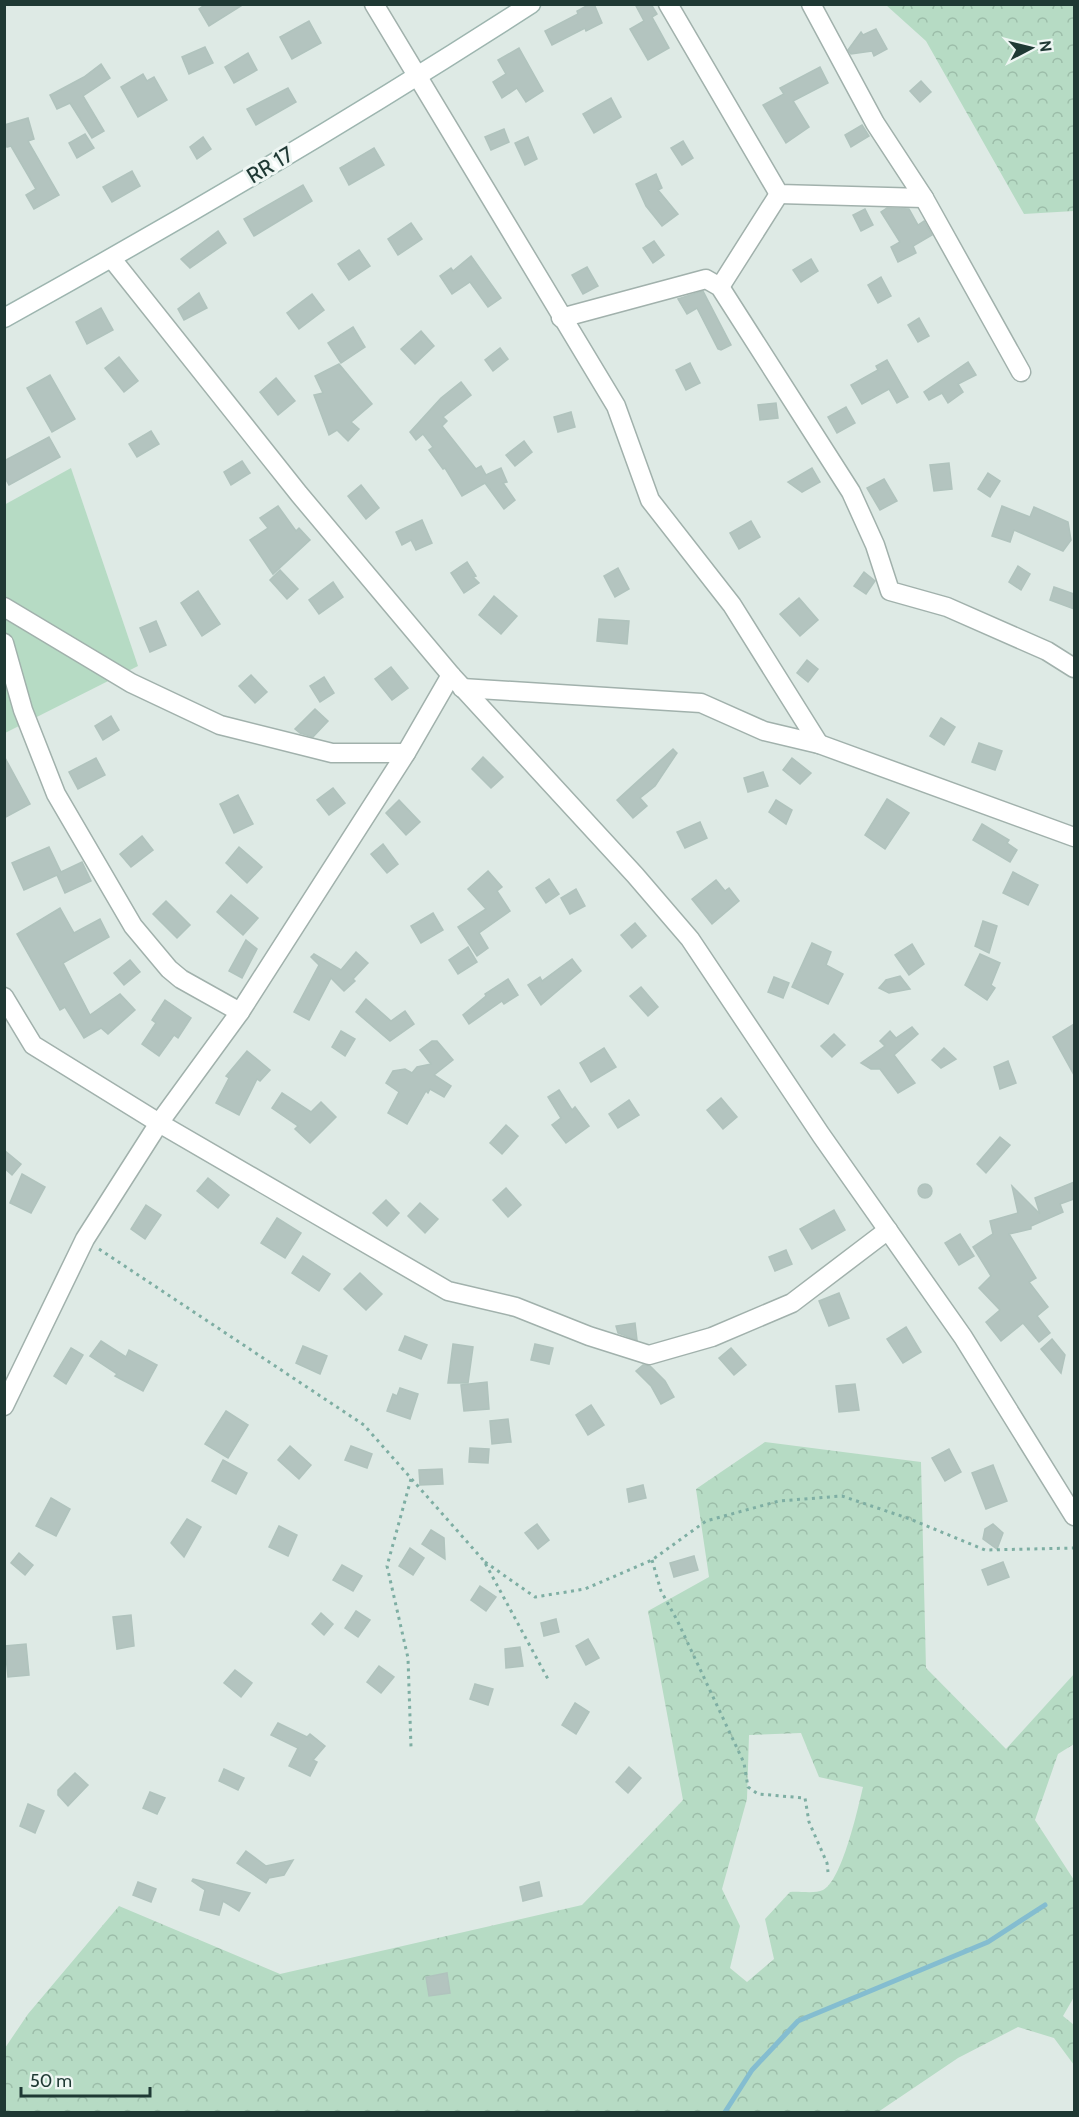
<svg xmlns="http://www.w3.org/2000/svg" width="1079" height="2117" font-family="Cabin,sans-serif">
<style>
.forest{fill:url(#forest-crowns);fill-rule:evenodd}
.green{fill:#b6dbc4}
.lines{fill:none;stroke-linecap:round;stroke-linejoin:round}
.stream{stroke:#84bdd0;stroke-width:5}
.building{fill:#b3c4bf;stroke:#b0c3bd;stroke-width:1.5}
.minor-casing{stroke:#a1b1ac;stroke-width:21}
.tertiary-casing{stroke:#a1b1ac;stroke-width:21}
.secondary-casing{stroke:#9db5af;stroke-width:21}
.path{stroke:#7eaea3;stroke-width:3;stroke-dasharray:3 4.5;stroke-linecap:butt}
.minor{stroke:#fff;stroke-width:18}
.tertiary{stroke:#fff;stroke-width:18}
.secondary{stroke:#fff;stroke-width:18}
.labels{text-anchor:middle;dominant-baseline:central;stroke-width:6;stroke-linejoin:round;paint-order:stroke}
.street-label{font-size:22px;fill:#1f3934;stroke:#eef6f3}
</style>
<defs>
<pattern id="forest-crowns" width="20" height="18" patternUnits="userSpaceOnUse" patternTransform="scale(1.5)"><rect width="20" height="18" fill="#b6dbc4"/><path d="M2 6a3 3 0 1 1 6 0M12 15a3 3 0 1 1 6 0" fill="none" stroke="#9cbda9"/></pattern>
</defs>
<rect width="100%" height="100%" fill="#deeae5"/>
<!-- forest -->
<g class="forest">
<polygon points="886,5 1074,5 1074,211 1024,214 926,41"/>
<path d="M765 1442 921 1462 926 1668 1006 1749 1074 1674V1744L1058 1754 1035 1820 1074 1880V1997L1063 2016 1074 2025V2065L1054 2038 1018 2027 958 2058 878 2112H5V2048L28 2014 119 1906 280 1974 582 1905 683 1800 648 1611 709 1577 696 1489ZM801 1733 819 1777 863 1787C858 1808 842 1881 823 1890 815 1894 799 1891 790 1892L765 1919 774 1959 747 1982 730 1968 740 1926 722 1889 747 1799 749 1735Z"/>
</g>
<!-- green -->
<polygon class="green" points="71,468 138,666 5,733 4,505"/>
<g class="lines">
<!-- stream -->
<polyline class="stream" points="725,2112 752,2070 798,2021 988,1942 1045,1905"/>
</g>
<!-- building -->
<g class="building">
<polygon points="206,4 244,4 209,26 199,9"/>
<polygon points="590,4 594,4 602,23 586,31 585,28 552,45 545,31 578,14 577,11"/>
<polygon points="635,4 651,4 657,14 652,17 669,48 648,60 630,29 644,21"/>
<polygon points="309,21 321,43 292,59 280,37"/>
<polygon points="876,29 887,49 874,56 872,51 851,54 848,50 861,32 863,35"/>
<polygon points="205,47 213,63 189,74 182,57"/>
<polygon points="519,48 543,91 526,102 517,88 502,98 493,82 506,74 498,60"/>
<polygon points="248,53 257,70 234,83 225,67"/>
<polygon points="101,64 110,78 83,96 104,131 92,138 70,103 57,109 50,95 84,77"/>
<polygon points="820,67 828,83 793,101 809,127 786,143 763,105 784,94 780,88"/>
<polygon points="143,74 147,81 154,77 167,100 138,117 121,87"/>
<polygon points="921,81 931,92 920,102 910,91"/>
<polygon points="288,88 296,102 256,125 247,109"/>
<polygon points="611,98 621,117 594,133 583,114"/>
<polygon points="28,118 34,139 28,141 59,195 34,209 26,195 36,189 11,146 7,147 4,140 4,125"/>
<polygon points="862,125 869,136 851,147 845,135"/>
<polygon points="504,129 509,142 491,150 485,137"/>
<polygon points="85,134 94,148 77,158 69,143"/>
<polygon points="203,137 211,149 197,159 190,147"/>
<polygon points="528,137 537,159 525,165 515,143"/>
<polygon points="683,141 693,158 682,165 671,148"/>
<polygon points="374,148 384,165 349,185 340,168"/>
<polygon points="132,171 140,186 112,202 103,187"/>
<polygon points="656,174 662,188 658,190 678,214 662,226 646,206 636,184"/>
<polygon points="303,185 312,201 254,236 244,219"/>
<polygon points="887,208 909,209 918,225 924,221 932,235 913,246 916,253 898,262 891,247 900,242 881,212"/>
<polygon points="865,209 873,225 861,231 853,215"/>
<polygon points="411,223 422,239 398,255 388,239"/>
<polygon points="218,231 226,243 190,268 181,259"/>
<polygon points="654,241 664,255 653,263 643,248"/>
<polygon points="359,250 370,266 349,280 338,264"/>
<polygon points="471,256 501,298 488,307 470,282 452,294 440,276 451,268 453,271"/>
<polygon points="811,259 818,271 801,282 793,270"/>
<polygon points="587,267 598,286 583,294 572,275"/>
<polygon points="881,277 891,296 878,303 868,285"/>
<polygon points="703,291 731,345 721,350 718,349 697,308 687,314 678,299"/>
<polygon points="199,293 207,308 184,320 178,309"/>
<polygon points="312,294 324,310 299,329 287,313"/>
<polygon points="101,308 113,330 87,344 76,322"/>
<polygon points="919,318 929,336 918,342 908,325"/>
<polygon points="353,327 365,347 341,363 328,343"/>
<polygon points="421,331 434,346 415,364 401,349"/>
<polygon points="500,348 508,359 493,371 485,360"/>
<polygon points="119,357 138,381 124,392 105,368"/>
<polygon points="887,360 908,397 897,403 889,389 862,404 851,385 878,370 876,366"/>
<polygon points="968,362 976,375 958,384 963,392 948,403 942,393 929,400 924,392"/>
<polygon points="690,363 700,383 686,390 676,370"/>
<polygon points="339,364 372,404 351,422 359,429 348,441 337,430 329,435 314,395 323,393 315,376"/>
<polygon points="50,375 75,419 52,432 27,388"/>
<polygon points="276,378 295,401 278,415 260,392"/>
<polygon points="461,382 471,395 443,417 447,421 442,426 476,469 481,466 486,475 501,468 507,482 503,483 515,500 504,509 485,483 462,496 445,468 443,469 429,450 433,447 423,434 416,440 410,432 441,398"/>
<polygon points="776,403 778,418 760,420 758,405"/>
<polygon points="846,407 855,423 837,433 828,417"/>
<polygon points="571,412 575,427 558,432 554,417"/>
<polygon points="151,431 159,444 137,457 129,444"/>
<polygon points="49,437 60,457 9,485 4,476 4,461"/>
<polygon points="524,441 532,452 515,466 506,455"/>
<polygon points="242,461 250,473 231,485 224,472"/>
<polygon points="949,463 952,489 934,491 930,465"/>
<polygon points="812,468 820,482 802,492 788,482"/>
<polygon points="988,473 1000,481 990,497 978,489"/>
<polygon points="884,479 897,501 880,510 867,488"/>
<polygon points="361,485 379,508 366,519 348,496"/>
<polygon points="278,506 296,531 299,528 310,540 273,574 250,540 268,528 260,518"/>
<polygon points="1002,506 1030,517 1034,507 1068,522 1071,540 1063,551 1014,530 1010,542 992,536"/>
<polygon points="422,520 432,543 416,550 411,540 402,545 396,532"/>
<polygon points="751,521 760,537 739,549 730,533"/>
<polygon points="467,562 476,576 473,577 479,583 464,593 451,573"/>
<polygon points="1018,566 1030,574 1021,590 1009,582"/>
<polygon points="618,568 629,589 615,597 604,576"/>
<polygon points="280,570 298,589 287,599 270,580"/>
<polygon points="864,572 875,581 866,594 854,586"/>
<polygon points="333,582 343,597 319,614 309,600"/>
<polygon points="1054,587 1074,594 1074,609 1050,600"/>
<polygon points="198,591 220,624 202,636 181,603"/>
<polygon points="494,596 517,616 501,634 479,615"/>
<polygon points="799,598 818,620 800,636 780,614"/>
<polygon points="599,619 629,621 627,644 597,641"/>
<polygon points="156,621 166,645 150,652 140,628"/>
<polygon points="807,660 818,669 808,682 797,673"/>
<polygon points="391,667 408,688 392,700 375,679"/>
<polygon points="251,675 267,692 255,703 239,686"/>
<polygon points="324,677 334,693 320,702 310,686"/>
<polygon points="315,709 328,721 313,737 300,733 295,729"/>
<polygon points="111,716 119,730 103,740 95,726"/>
<polygon points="941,718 955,727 944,745 930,736"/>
<polygon points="979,743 1002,751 995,770 972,762"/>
<polygon points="673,749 677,753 655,786 640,798 647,806 633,818 617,800"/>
<polygon points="4,756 30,804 4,818"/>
<polygon points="483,757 503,777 491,788 472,769"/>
<polygon points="96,758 105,775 78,789 69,772"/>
<polygon points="792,758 811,773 800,784 783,770"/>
<polygon points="763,772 768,786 748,792 744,778"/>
<polygon points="333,788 345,803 329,815 317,800"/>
<polygon points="238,795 253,824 234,833 220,804"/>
<polygon points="887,799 909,813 885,849 865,835"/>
<polygon points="399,800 420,822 406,835 386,813"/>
<polygon points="776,800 792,810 786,824 769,812"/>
<polygon points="700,822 707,838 685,848 677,832"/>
<polygon points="982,824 1009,840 1007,843 1017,850 1010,862 973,840"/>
<polygon points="142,836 153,850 131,867 120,854"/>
<polygon points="383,844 398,864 387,873 371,854"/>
<polygon points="49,847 61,872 82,862 91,881 65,893 57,875 24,890 12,863"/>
<polygon points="239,847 262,867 247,883 226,863"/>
<polygon points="488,871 502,887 497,891 510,911 479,933 488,948 477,956 458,927 486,909 468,889"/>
<polygon points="1013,872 1038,885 1028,905 1003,893"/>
<polygon points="549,879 559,894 546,903 536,888"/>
<polygon points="716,880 725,891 729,888 739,901 712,924 692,899"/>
<polygon points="576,889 585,906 570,914 561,898"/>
<polygon points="231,895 258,918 243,935 217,912"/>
<polygon points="166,901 190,925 177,938 153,914"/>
<polygon points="60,908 74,933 100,919 109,937 63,963 90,1015 120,994 135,1010 108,1034 101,1028 84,1038 65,1007 60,1010 17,934"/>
<polygon points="433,913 443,930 421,943 411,926"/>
<polygon points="983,921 997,926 989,953 975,946"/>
<polygon points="635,923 646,936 632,948 621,935"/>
<polygon points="246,940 257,949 242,978 229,971"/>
<polygon points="812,943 831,952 826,965 843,974 828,1004 792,987"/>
<polygon points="912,944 924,964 909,975 895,955"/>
<polygon points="468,947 477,962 458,974 449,960"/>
<polygon points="356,952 368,963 353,979 355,981 344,991 331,978 309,1020 294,1012 319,965 311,957 314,954 341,970"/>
<polygon points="980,954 1000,963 991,985 995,988 987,1000 965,985"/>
<polygon points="572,959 581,971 541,1005 528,985 540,977 542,981"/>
<polygon points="130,960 140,972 124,985 114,973"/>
<polygon points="900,976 910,989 889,993 879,988 886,980"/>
<polygon points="774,977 789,983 783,998 768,992"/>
<polygon points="508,979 518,995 504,1004 502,1001 469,1024 463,1015 486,996 485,994"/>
<polygon points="641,987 658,1007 648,1016 630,996"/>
<polygon points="366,999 391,1021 405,1011 414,1024 390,1041 356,1012"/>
<polygon points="165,1000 191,1018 178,1038 174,1035 159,1056 142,1044 156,1023 152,1020"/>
<polygon points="1074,1024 1074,1075 1053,1037"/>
<polygon points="912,1027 918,1034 894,1055 915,1083 898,1093 880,1069 871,1069 861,1063 885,1046 880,1041 890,1031 896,1038"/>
<polygon points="341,1031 355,1039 345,1056 332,1047"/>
<polygon points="834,1034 845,1045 832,1057 821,1046"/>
<polygon points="432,1041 437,1041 453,1060 434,1075 451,1086 444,1097 430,1089 428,1093 426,1091 407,1124 388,1113 399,1092 386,1083 393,1071 405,1069 412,1073 417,1067 431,1064 420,1050"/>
<polygon points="604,1048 616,1067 591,1082 580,1063"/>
<polygon points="944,1048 956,1059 941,1068 932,1060"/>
<polygon points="247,1051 270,1070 260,1081 257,1079 239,1115 216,1103 229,1078 226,1076"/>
<polygon points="1008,1061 1016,1083 1000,1089 994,1067"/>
<polygon points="559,1090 572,1110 575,1107 589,1126 566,1143 552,1125 561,1118 548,1097"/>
<polygon points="282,1093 311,1112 321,1102 336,1117 310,1143 295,1129 298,1126 272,1108"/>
<polygon points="721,1098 737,1117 723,1129 707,1110"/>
<polygon points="629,1100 639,1115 618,1128 609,1114"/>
<polygon points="506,1125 518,1136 502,1154 490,1143"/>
<polygon points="1000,1137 1010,1145 986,1173 977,1164"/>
<polygon points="4,1150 21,1164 12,1175 4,1168"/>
<polygon points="22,1174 45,1187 31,1213 10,1203"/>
<polygon points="208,1178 229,1195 218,1208 197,1191"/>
<polygon points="1074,1182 1074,1199 1060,1204 1063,1212 1031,1226 1031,1229 1009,1234 1036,1278 1029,1282 1048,1307 1037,1316 1050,1333 1039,1342 1023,1323 1001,1341 986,1322 1000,1310 979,1288 991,1276 973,1247 993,1234 990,1221 1018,1213 1012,1186 1040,1214 1035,1198"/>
<circle cx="925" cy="1191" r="7"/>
<polygon points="506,1188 521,1205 508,1217 493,1200"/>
<polygon points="386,1200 399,1213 387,1226 373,1213"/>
<polygon points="420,1203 438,1219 425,1233 408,1216"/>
<polygon points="146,1205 161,1215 145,1239 131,1229"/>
<polygon points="834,1210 845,1230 812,1249 800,1229"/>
<polygon points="277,1218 301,1233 285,1258 261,1243"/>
<polygon points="960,1234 974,1256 959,1265 945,1243"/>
<polygon points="786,1250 792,1264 775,1271 769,1257"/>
<polygon points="303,1256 330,1274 319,1291 292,1273"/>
<polygon points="360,1273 382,1294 366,1310 344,1289"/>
<polygon points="839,1293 849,1318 829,1326 819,1301"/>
<polygon points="635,1323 637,1340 618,1333 616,1326"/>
<polygon points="906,1327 921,1352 903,1363 887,1339"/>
<polygon points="405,1336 427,1345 421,1359 399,1350"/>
<polygon points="1052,1339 1065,1355 1061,1373 1041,1349"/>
<polygon points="101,1341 126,1357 129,1350 157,1365 143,1391 115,1376 117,1374 90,1356"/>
<polygon points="453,1344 473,1347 468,1383 448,1383"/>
<polygon points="535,1344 553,1348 549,1364 531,1360"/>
<polygon points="303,1346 327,1356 320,1374 296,1363"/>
<polygon points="71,1348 83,1355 66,1384 54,1376"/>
<polygon points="731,1348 746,1365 734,1375 719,1358"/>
<polygon points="643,1365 650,1366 665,1381 674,1397 661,1404 651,1386 636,1371"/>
<polygon points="487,1382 489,1409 464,1411 461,1385"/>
<polygon points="855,1384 859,1410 839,1412 836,1386"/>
<polygon points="400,1388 418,1394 410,1419 387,1411 393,1394 397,1396"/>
<polygon points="591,1405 604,1425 588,1435 576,1415"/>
<polygon points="226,1411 248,1425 228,1458 205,1444"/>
<polygon points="508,1419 511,1442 492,1444 490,1421"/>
<polygon points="290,1446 311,1465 299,1479 278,1460"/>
<polygon points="351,1446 372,1454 367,1468 345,1460"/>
<polygon points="470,1448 489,1449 488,1463 469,1462"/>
<polygon points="949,1449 961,1472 945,1481 932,1458"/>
<polygon points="223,1460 247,1473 236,1494 212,1481"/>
<polygon points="993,1465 1007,1501 986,1509 972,1473"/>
<polygon points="442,1469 443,1484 420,1485 419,1470"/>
<polygon points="643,1485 646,1498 629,1502 627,1489"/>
<polygon points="51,1498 70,1509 56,1536 36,1526"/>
<polygon points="187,1519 201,1527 184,1557 171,1543"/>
<polygon points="537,1524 549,1540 538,1549 525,1533"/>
<polygon points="993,1524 1003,1533 997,1549 983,1539 985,1529"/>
<polygon points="279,1526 297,1535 288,1556 269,1547"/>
<polygon points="431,1530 444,1538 445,1559 422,1544"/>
<polygon points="410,1548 424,1558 413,1575 399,1566"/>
<polygon points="19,1553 33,1565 25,1575 11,1563"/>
<polygon points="694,1556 698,1570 674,1577 670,1563"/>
<polygon points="1003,1562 1009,1577 988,1585 982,1570"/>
<polygon points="342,1565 362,1576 353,1591 333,1580"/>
<polygon points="480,1586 496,1597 486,1611 471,1600"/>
<polygon points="356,1611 370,1620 358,1637 345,1628"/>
<polygon points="321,1613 333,1624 324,1635 312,1624"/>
<polygon points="131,1615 134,1646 117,1649 113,1617"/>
<polygon points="556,1619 559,1632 544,1636 541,1623"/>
<polygon points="588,1639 599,1658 586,1665 576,1646"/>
<polygon points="26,1644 29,1675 8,1677 5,1646"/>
<polygon points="520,1647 523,1666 506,1668 505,1649"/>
<polygon points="379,1666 394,1677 381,1693 367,1682"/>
<polygon points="235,1670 252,1683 241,1697 224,1683"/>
<polygon points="475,1684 493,1689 488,1705 470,1699"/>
<polygon points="575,1703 589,1712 576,1734 562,1725"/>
<polygon points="278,1723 307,1737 310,1734 325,1746 313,1760 317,1762 310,1776 289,1766 298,1748 271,1735"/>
<polygon points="629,1767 641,1778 628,1793 616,1782"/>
<polygon points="224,1769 244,1778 238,1790 219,1781"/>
<polygon points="75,1773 88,1785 68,1806 58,1795 58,1790"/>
<polygon points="150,1792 165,1798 157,1814 143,1808"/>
<polygon points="28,1804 44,1811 35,1833 20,1826"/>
<polygon points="246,1851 266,1866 293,1860 284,1875 269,1878 266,1883 237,1863"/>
<polygon points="193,1879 250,1893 239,1911 223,1901 219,1915 200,1910 205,1890 192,1881"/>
<polygon points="138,1882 156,1889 151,1902 133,1895"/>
<polygon points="539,1882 542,1896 523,1901 520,1887"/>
<polygon points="447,1973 450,1993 429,1996 426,1977"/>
</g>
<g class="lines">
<!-- minor casing -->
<g class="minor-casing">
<g id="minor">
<polyline points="374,4 616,406 650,500 732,605 819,744"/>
<polyline points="668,4 779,194 924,198"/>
<polyline points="811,4 875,123 924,198 1021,372"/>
<polyline points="720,287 779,194"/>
<polyline points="561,318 706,279 720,287 851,492 875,545 890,591 947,607 1047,651 1074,668"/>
<polyline points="4,607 131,683 220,725 332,753 406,753"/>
<polyline points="4,643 23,710 56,794 133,926 169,969 181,979 240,1012"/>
<polyline points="462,688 701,703 764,731 819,744 1074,837"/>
<polyline points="4,997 33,1045 159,1123 448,1291 516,1307 589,1336 649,1355 712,1337 792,1303 888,1230"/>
<polyline points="4,1406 85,1239 159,1123 240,1012 406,753 451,675"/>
</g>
</g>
<!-- tertiary casing -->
<g class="tertiary-casing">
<polyline id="tertiary" points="112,259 299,494 451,675 635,875 690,939 821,1135 963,1337 1074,1516"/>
</g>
<!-- secondary casing -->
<g class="secondary-casing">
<path id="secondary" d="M4 318C183 219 359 115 531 4"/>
</g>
<!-- path -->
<g class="path">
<polyline points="99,1249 364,1425 484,1561 549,1681"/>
<polyline points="411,1479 387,1566 408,1658 411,1747"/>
<polyline points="652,1560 661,1591 677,1620 744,1763 748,1787 758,1794 805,1798 809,1822 827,1863 828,1872"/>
<polyline points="485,1562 535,1597 585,1589 652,1560 706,1521 779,1501 842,1496 910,1519 985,1550 1074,1548"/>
</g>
<!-- minor -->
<use href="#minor" class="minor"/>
<!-- tertiary -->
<use href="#tertiary" class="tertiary"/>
<!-- secondary -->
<use href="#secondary" class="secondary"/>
</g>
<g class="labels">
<!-- street labels -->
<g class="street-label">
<text transform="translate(270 165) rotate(-31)">RR 17</text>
</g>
</g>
<!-- border -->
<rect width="1079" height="2117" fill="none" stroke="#1f3934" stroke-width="12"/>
<!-- north arrow -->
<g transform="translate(1031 48) rotate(83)" stroke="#eef6f3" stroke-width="4.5" paint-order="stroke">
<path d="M0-4.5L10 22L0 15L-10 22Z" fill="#1f3934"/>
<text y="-9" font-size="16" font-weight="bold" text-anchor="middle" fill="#1f3934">N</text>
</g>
<!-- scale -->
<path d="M21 2087v9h129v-9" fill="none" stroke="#1f3934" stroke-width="3"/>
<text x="30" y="2087" font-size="18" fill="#1f3934" stroke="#eef6f3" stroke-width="4.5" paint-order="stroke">50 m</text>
</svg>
